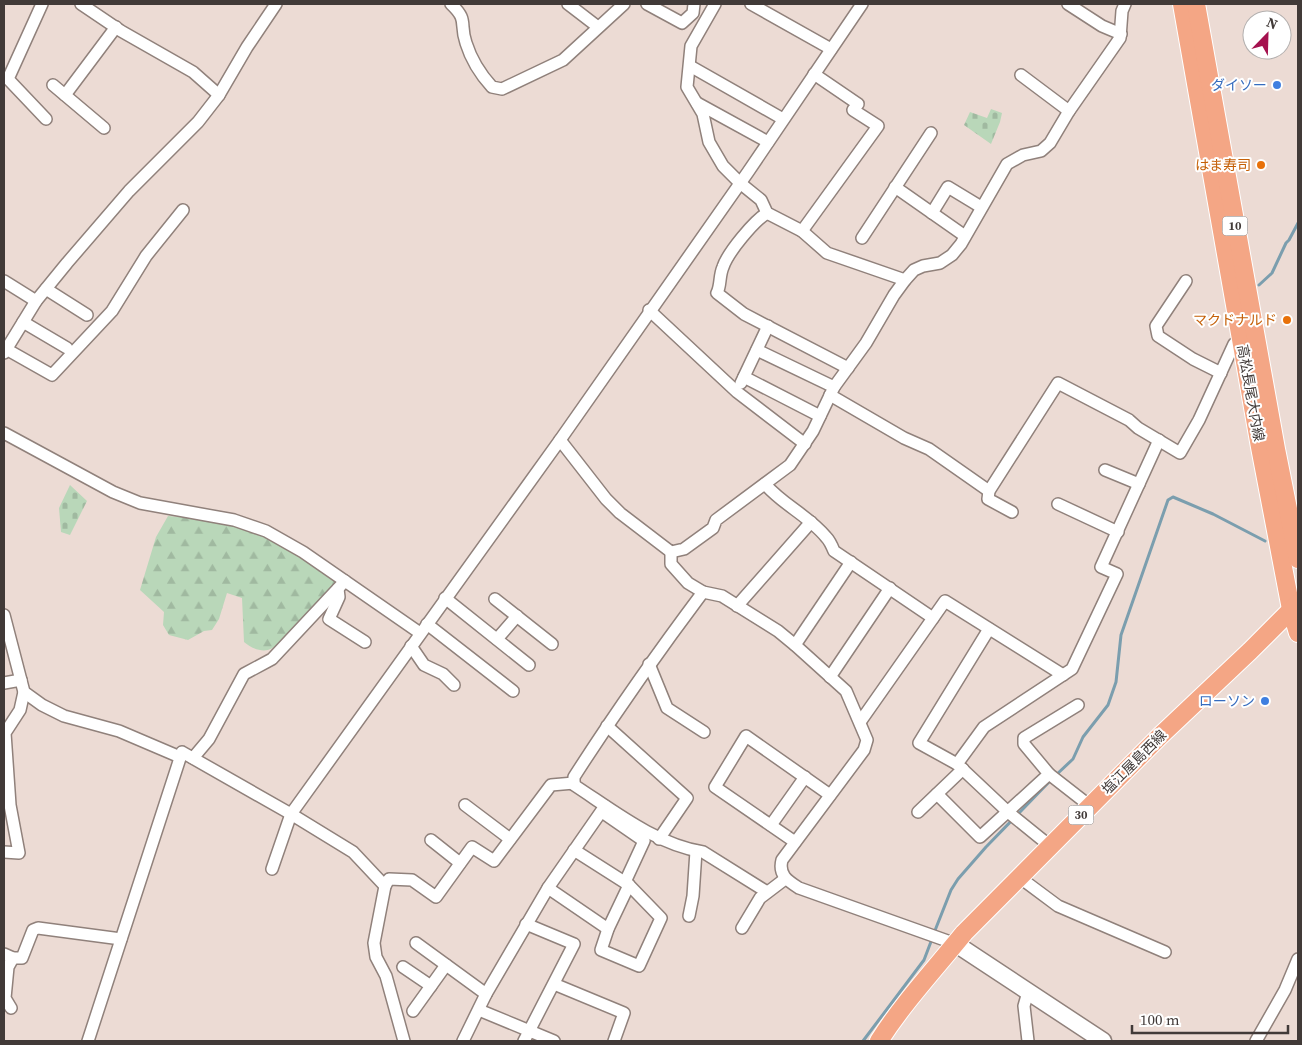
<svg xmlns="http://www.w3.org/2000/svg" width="1302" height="1045" font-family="'Source Serif 4','Noto Sans JP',serif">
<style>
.forest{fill:url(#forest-firs)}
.cemetery{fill:url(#cemetery-stones)}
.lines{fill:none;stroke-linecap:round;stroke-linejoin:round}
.stream{stroke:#7b9eae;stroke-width:3}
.street-casing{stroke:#90817b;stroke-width:14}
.secondary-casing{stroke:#90817b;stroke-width:19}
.primary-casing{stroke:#fff;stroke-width:20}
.street{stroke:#fff;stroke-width:11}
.secondary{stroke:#fff;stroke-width:16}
.primary{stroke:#f4a685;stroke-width:18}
.shop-dot{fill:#3f7fe0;stroke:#fff;stroke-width:2}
.food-dot{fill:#e8710a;stroke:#fff;stroke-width:2}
.labels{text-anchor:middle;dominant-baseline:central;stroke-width:4;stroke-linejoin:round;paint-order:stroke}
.shield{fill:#fff;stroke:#7a7574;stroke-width:1}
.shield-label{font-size:12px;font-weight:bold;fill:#413a38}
.shop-label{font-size:14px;fill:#366cbe;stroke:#fff;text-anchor:end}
.food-label{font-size:14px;fill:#c56008;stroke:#fff;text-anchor:end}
.street-label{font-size:14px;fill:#413a38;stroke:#fff}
</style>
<defs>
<pattern id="forest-firs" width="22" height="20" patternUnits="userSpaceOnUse" patternTransform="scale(1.25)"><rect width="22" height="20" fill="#b9d7b9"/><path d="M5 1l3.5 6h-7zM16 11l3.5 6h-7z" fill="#a0b9a0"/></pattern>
<pattern id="cemetery-stones" width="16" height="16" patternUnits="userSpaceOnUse" patternTransform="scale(1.25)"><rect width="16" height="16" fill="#b9d7b9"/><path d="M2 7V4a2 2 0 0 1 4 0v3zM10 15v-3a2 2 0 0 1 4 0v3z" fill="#a0b9a0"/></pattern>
</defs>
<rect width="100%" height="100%" fill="#ecdbd4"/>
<!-- forest -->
<path class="forest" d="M168 516C190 518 213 518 234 524 273 534 306 559 338 583 323 599 287 644 268 650 259 652 250 647 244 642L242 598 227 593 219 619 212 630 204 631 188 640 169 635 163 625 164 612 140 590 156 537Z"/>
<!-- cemetery -->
<g class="cemetery">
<polygon points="991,109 1002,113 1000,122 991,144 964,125 970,112 987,118"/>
<polygon points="70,485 87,501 70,535 61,532 59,508"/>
</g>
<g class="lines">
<!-- stream -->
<g class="stream">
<polyline points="1259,285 1272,273 1286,243 1289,240 1298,223"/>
<polyline points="1056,775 1073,759 1083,737 1108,705 1116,682 1121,635 1168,500 1173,497 1213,514 1265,541"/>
<polyline points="934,933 951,890 958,879 986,847 1050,781"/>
<polyline points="863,1041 924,960 932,939"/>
</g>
<!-- street casing -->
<g class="street-casing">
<g id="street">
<polyline points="42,4 8,79 46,119"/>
<polyline points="81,4 121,31 193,72 219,95"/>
<path d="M451 4C469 21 459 23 466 43 471 59 481 75 492 87L502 89 563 60 624 4"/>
<polyline points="568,4 598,27"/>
<polyline points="647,4 682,23 693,13 694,4"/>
<polyline points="715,4 691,46 687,87 703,114 709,142 723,166 740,183 761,200 767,213 802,231 827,253 905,280"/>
<polyline points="751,4 831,49"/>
<polyline points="1068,4 1102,26 1121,34"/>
<polyline points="690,66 783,119"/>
<polyline points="1021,75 1069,111"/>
<polyline points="53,85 104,128"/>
<polyline points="65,95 116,27"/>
<polyline points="697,103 768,142"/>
<polyline points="895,187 965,236"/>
<path d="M767 213C754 221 728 252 723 267 719 276 721 285 717 293L744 314 848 368"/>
<polyline points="932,213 948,187 981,207"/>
<polyline points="802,231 878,126 853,110 858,104 814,74"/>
<polyline points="862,238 931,133"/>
<polyline points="4,281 36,301"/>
<polyline points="1186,281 1156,326 1158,336 1193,359 1221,373"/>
<polyline points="46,289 87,315"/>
<polyline points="649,310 737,392 805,444"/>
<polyline points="23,322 67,348"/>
<polyline points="6,349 52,375 112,311 146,256 183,210"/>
<polyline points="757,350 834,387"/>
<polyline points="4,353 36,301 67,263 129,191 198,122 219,95 247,47 276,4"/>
<polyline points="744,377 820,416"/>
<polyline points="741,383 768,326"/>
<polyline points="830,395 904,438 929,449 989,491"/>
<polyline points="4,433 113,492 140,503 234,520 266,531 303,552 420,633"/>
<polyline points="560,440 606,499 620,513 671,552 684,549 713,528 716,520 790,465 813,431 834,387 866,343 894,295 905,280 914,270 923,266 940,263 952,255 961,244 1007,164 1023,155 1041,151 1050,143 1069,111 1120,38 1122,11 1125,4"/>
<polyline points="1105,470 1139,484"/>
<path d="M765 484C783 505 809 516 826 537 830 541 832 546 834 551L933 618"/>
<polyline points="1058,504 1118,532"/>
<polyline points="1012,512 988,499 989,491 1058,383 1129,420 1138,428 1180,453 1199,420 1234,344 1242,343"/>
<path d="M671 552V564L688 583 703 592 722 596 778 631 795 645 846 691 867 740 864 750 782 860C778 875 788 881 799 888L956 944"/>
<polyline points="338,589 339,597 329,619 365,642"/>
<path d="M703 592C658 652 615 713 574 777V785C614 811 655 844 703 852L767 892"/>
<polyline points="445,598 529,665"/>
<polyline points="495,599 552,644"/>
<polyline points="737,606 811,522"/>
<polyline points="4,615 24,692 42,705 64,716 119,731 180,757"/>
<polyline points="427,624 513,691"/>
<polyline points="989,629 919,743 957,764 1008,812 1050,846"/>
<polyline points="497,639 517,616"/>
<polyline points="795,645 851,562"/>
<polyline points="411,646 424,665 443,674 454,685"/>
<polyline points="649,664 667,708 704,732"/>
<polyline points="830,677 890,588"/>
<polyline points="4,683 21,680"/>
<polyline points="860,722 945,601 1063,675"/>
<polyline points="607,726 687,798 659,839"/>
<polyline points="193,758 209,739 244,674 272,659 345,581"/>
<polyline points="957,764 984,727 1072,669 1117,574 1101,567 1159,440"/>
<polyline points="1049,774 1090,806"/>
<polyline points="937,794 980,837 1049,774 1024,744 1024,738 1078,705"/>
<polyline points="465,805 510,839"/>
<polyline points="602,812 644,841 625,882"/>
<polyline points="918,812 963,769"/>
<polyline points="771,825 805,777"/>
<polyline points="431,840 460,863"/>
<polyline points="795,842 715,787 746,736 830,795"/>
<polyline points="574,850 629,885"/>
<polyline points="4,852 19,853 10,805 5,733 20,710 24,692"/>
<polyline points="272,869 291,814 353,852 385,886 374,943 376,957 386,976 404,1041"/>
<polyline points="1019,877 1058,906 1165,952"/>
<polygon points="629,885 661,918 639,966 601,950 608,929"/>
<polyline points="385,886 389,879 412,880 436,897 472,847 494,861 551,785 574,783"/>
<polyline points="548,888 608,929"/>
<polyline points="689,916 693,896 696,851"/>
<polyline points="742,928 760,898 785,879"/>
<polyline points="416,943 486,994"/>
<polyline points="4,954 13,958 22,958 33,930 38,928 121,939"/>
<polyline points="403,967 431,986"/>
<polyline points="554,984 624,1013 614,1041"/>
<polyline points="1028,992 1024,1006 1028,1041"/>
<polyline points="11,1008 5,998 8,967 13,958"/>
<polyline points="479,1010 554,1041"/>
<polyline points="413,1011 446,965"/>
<polyline points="88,1041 182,752 291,814 560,440 748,172 862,4"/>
<polyline points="463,1041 486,994 548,888 605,806"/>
<polyline points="524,1041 574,944 526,924"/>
<polyline points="1256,1041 1285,990 1298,959"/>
</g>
</g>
<!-- secondary casing -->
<g class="secondary-casing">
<polyline id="secondary" points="956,944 1103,1041"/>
</g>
<!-- primary casing -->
<g class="primary-casing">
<g id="primary">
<polyline points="1182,4 1260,447 1291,609 1298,633"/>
<polyline points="1196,4 1276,449 1298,559"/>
<path d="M879 1041C904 1002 935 969 964 933L1160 736 1250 651 1298 603"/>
</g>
</g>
<!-- street -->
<use href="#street" class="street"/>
<!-- secondary -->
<use href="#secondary" class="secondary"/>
<!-- primary -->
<use href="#primary" class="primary"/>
</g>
<!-- markers -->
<g class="shop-dot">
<circle cx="1277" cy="85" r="5"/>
<circle cx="1265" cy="701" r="5"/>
</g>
<g class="food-dot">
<circle cx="1261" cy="165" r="5"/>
<circle cx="1287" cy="320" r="5"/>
</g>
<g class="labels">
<!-- shield labels -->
<g class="shield">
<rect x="1222.5" y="216.5" width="25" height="19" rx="4"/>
<rect x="1068.5" y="805.5" width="25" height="19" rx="4"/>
</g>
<g class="shield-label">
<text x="1235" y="226">10</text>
<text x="1081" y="815">30</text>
</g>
<!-- shop labels -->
<g class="shop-label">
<text x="1267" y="85">ダイソー</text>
<text x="1255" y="701">ローソン</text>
</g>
<!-- food labels -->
<g class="food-label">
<text x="1251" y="165">はま寿司</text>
<text x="1277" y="320">マクドナルド</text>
</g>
<!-- street labels -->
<g class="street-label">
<text transform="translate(1251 393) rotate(80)">高松長尾大内線</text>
<text transform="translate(1134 762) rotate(-45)">塩江屋島西線</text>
</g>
</g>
<!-- border -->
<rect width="1302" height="1045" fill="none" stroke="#413a38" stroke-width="10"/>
<!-- north arrow -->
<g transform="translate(1267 35) rotate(23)"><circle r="24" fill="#ffffff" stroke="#b3b0af"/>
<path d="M0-4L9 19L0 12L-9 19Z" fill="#a5124f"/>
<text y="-8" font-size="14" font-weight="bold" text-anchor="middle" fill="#413a38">N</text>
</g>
<!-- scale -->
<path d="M1132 1025v8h156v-8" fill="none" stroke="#413a38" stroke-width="2.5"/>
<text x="1140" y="1025" font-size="15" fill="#413a38" stroke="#ffffff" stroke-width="4" paint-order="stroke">100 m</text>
</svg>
